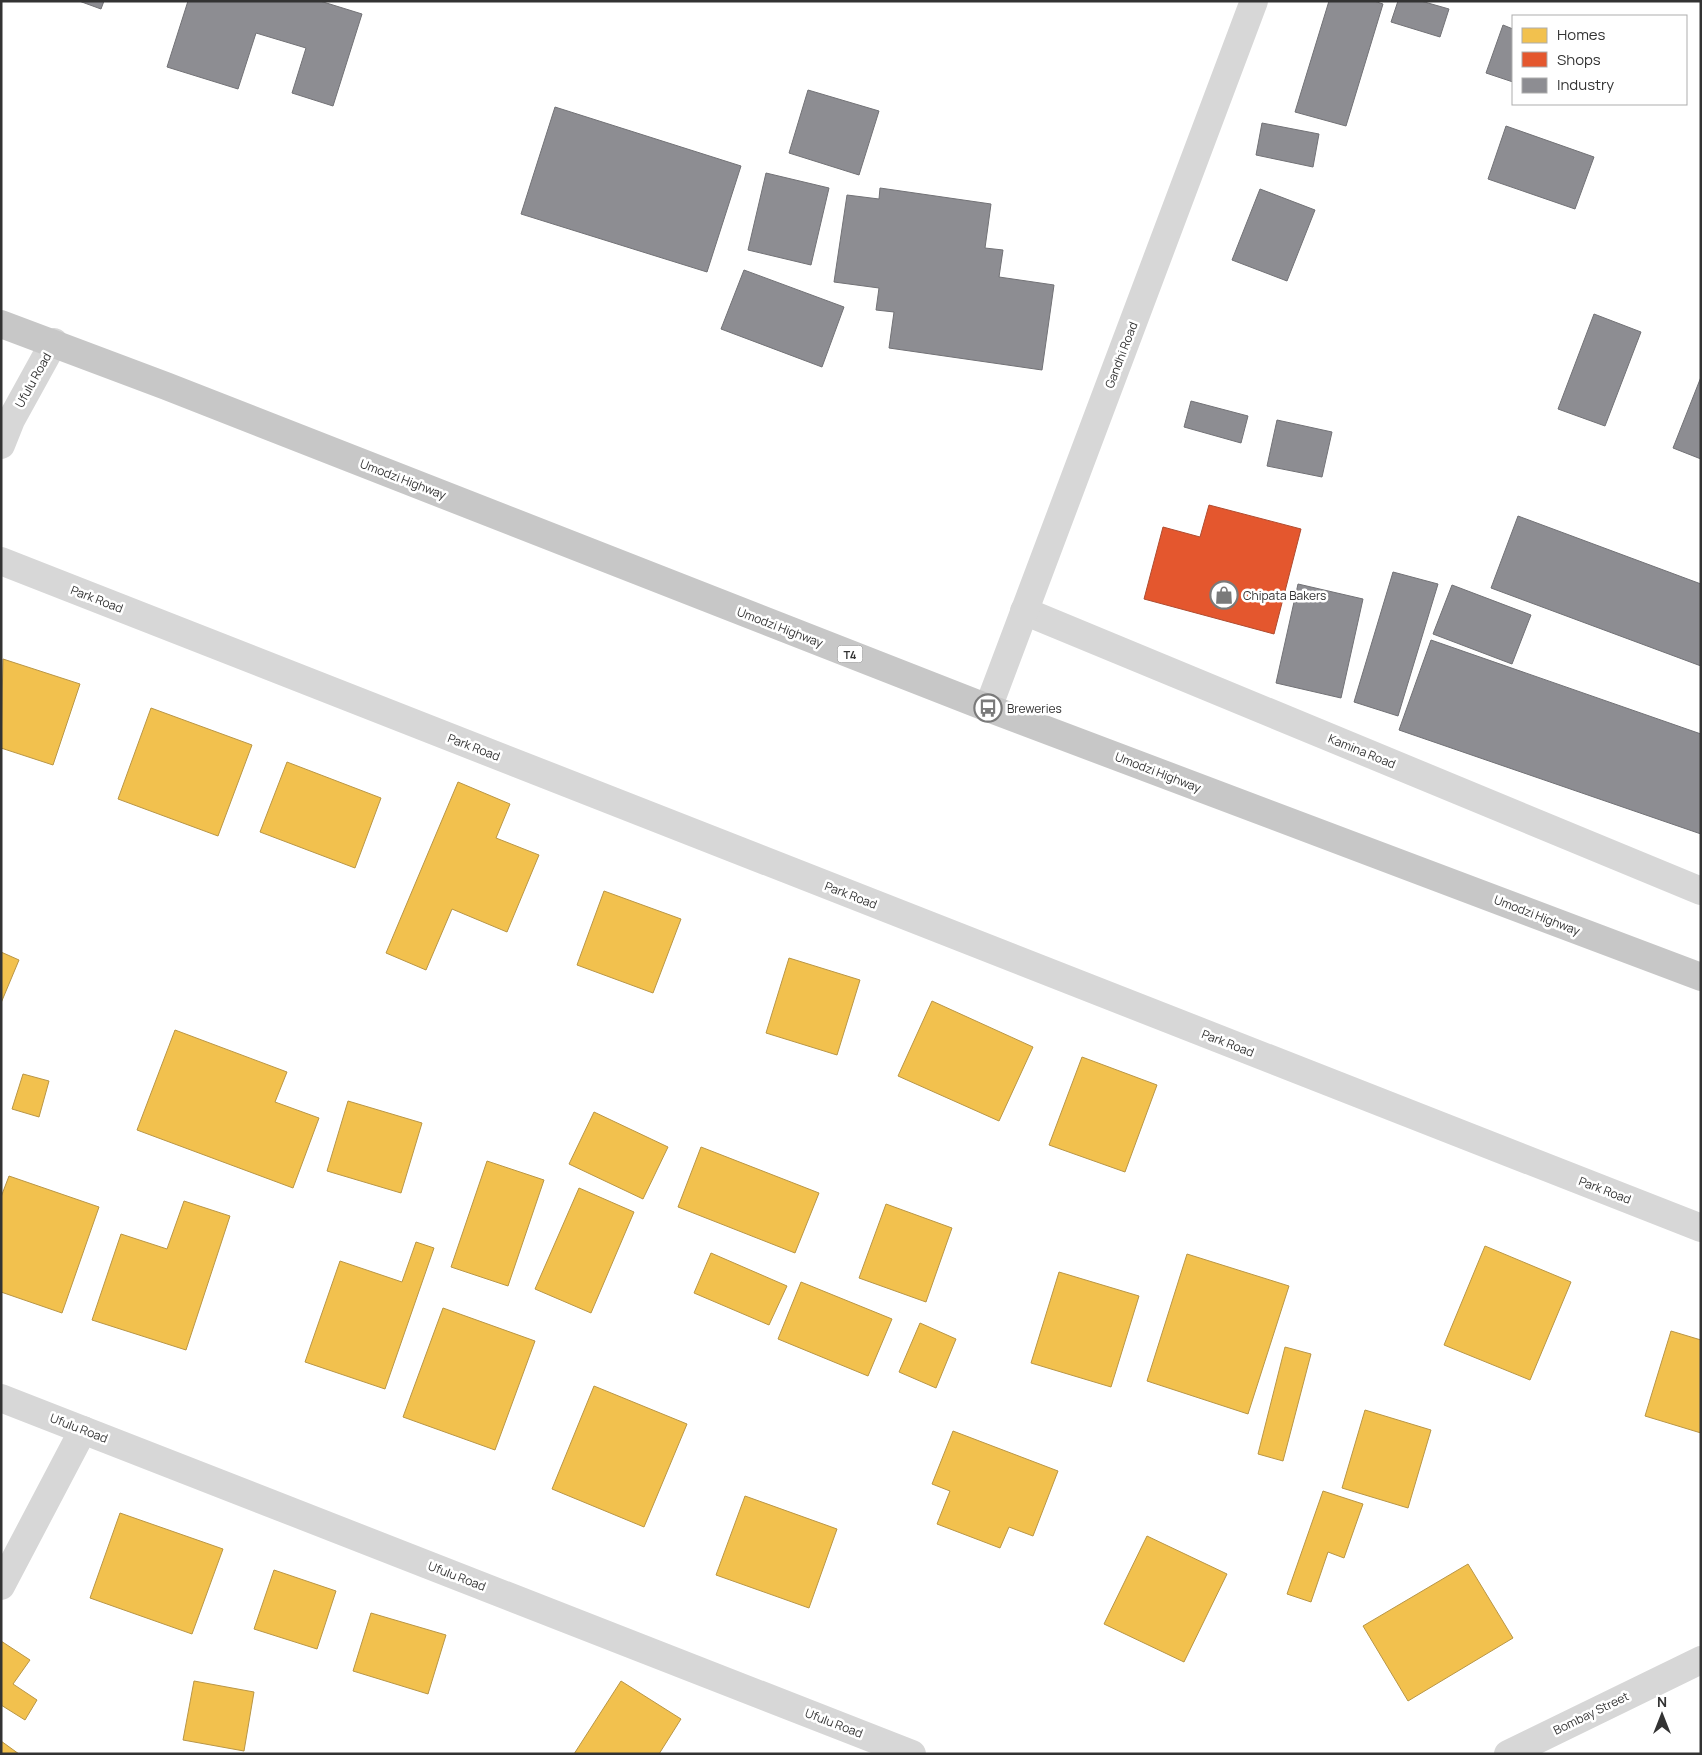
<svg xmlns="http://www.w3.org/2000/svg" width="1702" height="1755" font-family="Manrope,sans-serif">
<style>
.homes{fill:#f2c14e;stroke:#b99646}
.shops{fill:#e4572e;stroke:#af4c30}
.industry{fill:#8d8d92;stroke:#727276}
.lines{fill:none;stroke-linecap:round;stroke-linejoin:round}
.minor{stroke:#d7d7d7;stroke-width:28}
.tertiary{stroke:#d7d7d7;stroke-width:28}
.trunk{stroke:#c7c7c7;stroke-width:28}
.labels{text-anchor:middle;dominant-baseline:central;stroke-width:5;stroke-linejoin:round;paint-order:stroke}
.shield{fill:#fff;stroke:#707070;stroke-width:1}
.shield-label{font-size:11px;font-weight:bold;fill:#333}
.street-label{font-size:12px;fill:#333;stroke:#fff}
.poi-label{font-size:12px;fill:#333;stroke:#fff;text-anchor:start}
</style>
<rect width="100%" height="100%" fill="#fff"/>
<!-- homes -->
<g class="homes">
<polygon points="3,659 80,684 53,765 1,748"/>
<polygon points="151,708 252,745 218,836 118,799"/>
<polygon points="287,762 381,798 355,868 260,832"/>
<polygon points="458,782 510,804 496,838 539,855 507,932 452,909 426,970 386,953"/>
<polygon points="604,891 681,919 653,993 577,965"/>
<polygon points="1,952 19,960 1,1003"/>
<polygon points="789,958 860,980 837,1055 766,1033"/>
<polygon points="932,1001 1033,1047 999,1121 898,1076"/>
<polygon points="175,1030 287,1072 275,1102 319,1118 293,1188 137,1130"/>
<polygon points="1082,1057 1157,1085 1125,1172 1049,1145"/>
<polygon points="23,1074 49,1081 39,1117 12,1109"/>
<polygon points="348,1101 422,1123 401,1193 327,1171"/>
<polygon points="594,1112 668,1147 643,1199 569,1164"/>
<polygon points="701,1147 819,1193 795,1253 678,1207"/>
<polygon points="487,1161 544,1180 508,1286 451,1267"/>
<polygon points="9,1176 99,1207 62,1313 1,1292 1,1197"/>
<polygon points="579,1188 634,1212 591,1313 535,1289"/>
<polygon points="184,1201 230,1216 186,1350 92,1320 121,1234 167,1249"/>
<polygon points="886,1204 952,1228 926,1302 859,1278"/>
<polygon points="416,1242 434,1248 385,1389 305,1362 340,1261 402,1282"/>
<polygon points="1485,1246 1571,1282 1530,1380 1444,1345"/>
<polygon points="711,1253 787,1286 769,1325 694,1293"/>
<polygon points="1187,1254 1289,1286 1248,1414 1147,1381"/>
<polygon points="1059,1272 1139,1296 1111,1387 1031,1363"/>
<polygon points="801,1282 892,1319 868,1376 778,1339"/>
<polygon points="443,1308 535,1341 495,1450 403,1417"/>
<polygon points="920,1323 956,1339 936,1388 899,1372"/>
<polygon points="1671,1331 1701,1340 1701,1433 1645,1416"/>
<polygon points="1285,1347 1311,1354 1283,1461 1258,1454"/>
<polygon points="594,1386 687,1424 644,1527 552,1489"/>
<polygon points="1365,1410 1431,1430 1408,1508 1342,1488"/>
<polygon points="953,1431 1058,1471 1033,1536 1009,1527 1000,1548 937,1524 950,1491 932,1484"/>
<polygon points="1323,1491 1363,1504 1344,1558 1328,1552 1311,1602 1287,1594"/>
<polygon points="745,1496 837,1529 809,1608 716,1575"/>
<polygon points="120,1513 223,1549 192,1634 90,1598"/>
<polygon points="1147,1536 1227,1574 1184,1662 1104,1624"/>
<polygon points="1468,1564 1513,1638 1408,1701 1363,1626"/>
<polygon points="274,1570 336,1591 317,1649 254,1629"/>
<polygon points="371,1613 446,1635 428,1694 353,1671"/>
<polygon points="1,1641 30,1660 13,1684 37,1700 25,1720 1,1705"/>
<polygon points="194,1681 254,1692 244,1751 183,1740"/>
<polygon points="621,1681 681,1719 659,1754 574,1754"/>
<polygon points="1,1741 19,1754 1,1754"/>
</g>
<!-- shops -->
<polygon class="shops" points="1209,505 1301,529 1274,634 1144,599 1163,527 1200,537"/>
<!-- industry -->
<g class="industry">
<polygon points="79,1 104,1 101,9"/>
<polygon points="188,1 320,1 362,14 333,106 292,93 306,48 256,33 238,89 167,67"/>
<polygon points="1329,1 1374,1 1383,4 1346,126 1295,112"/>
<polygon points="1398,1 1421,1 1449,9 1440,37 1391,22"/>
<polygon points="1503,25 1513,29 1513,82 1486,73"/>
<polygon points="808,90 879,111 859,175 789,153"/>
<polygon points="555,107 741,166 707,272 521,214"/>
<polygon points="1262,123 1319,134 1313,167 1256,155"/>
<polygon points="1506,126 1594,157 1575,209 1488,179"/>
<polygon points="766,173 829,188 811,265 748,250"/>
<polygon points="880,188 991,204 985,248 1003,250 999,277 1054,285 1042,370 889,348 894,312 876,310 879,288 834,282 847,195 879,199"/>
<polygon points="1260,189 1315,210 1287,281 1232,260"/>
<polygon points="744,270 844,307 822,367 721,329"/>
<polygon points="1594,314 1641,332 1605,426 1558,409"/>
<polygon points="1701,377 1701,459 1673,448"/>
<polygon points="1191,401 1248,416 1241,443 1184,427"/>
<polygon points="1277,420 1332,432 1322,477 1267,466"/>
<polygon points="1518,516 1701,584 1701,666 1491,588"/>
<polygon points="1393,572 1438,584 1398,716 1354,702"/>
<polygon points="1298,584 1363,599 1341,698 1276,683"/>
<polygon points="1452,585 1531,615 1512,664 1433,634"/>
<polygon points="1431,640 1701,734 1701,834 1399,730"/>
</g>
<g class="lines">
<!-- minor -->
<g class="minor">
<polyline points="1,445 11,420 54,342"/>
<polyline points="1,561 1701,1228"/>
<polyline points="1024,611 1701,891"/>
<polyline points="1,1398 912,1754"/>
<polyline points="1,1586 83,1430"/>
<polyline points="1508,1754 1701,1660"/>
</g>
<!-- tertiary -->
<polyline class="tertiary" points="988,708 1254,1"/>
<!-- trunk -->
<polyline class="trunk" points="1,324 166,386 988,708 1701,977"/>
</g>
<!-- icons -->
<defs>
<g id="shop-ring" transform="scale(1.4375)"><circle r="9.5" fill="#fff" stroke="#7a7a7a" stroke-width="1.5"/><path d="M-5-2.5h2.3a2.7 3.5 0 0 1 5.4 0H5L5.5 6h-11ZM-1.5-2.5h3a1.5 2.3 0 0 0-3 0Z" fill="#7a7a7a"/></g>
<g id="bus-ring" transform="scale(1.4375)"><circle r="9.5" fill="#fff" stroke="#7a7a7a" stroke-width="1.5"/><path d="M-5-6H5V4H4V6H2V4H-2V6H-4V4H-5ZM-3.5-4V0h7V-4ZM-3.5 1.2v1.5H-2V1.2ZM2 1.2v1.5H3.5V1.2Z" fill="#7a7a7a"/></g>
</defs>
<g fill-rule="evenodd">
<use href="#shop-ring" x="1224" y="595"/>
<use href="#bus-ring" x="988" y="708"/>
</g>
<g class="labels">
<!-- shield labels -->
<rect class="shield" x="837.5" y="645.5" width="25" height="17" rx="4"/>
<g class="shield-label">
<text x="850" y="654">T4</text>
</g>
<!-- street labels -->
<g class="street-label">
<text transform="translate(1121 355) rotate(-69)">Gandhi Road</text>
<text transform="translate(33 380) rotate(-61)">Ufulu Road</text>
<text transform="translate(403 479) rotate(21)">Umodzi Highway</text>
<text transform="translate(97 599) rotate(21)">Park Road</text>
<text transform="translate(780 627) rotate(21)">Umodzi Highway</text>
<text transform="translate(474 747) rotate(21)">Park Road</text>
<text transform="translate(1362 751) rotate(22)">Kamina Road</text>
<text transform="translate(1158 772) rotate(21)">Umodzi Highway</text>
<text transform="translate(851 895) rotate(21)">Park Road</text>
<text transform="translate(1537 915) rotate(21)">Umodzi Highway</text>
<text transform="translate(1228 1043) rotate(21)">Park Road</text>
<text transform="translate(1605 1190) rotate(21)">Park Road</text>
<text transform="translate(79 1428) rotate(21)">Ufulu Road</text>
<text transform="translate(457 1576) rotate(21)">Ufulu Road</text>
<text transform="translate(1591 1713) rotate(-26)">Bombay Street</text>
<text transform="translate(834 1723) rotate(21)">Ufulu Road</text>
</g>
<!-- poi labels -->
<g class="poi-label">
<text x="1243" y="595">Chipata Bakers</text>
<text x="1007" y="708">Breweries</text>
</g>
</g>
<!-- border -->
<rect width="1702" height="1755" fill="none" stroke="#333333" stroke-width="5"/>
<!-- legend -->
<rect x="1512" y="15" width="175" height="90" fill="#ffffff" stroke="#adadad"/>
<rect x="1522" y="28" width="25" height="15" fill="#f2c14e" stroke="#adadad"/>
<text x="1557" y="40" font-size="15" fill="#333333">Homes</text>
<rect x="1522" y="52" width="25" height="15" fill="#e4572e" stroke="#adadad"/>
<text x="1557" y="65" font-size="15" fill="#333333">Shops</text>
<rect x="1522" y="78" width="25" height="15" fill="#8d8d92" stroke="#adadad"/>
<text x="1557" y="90" font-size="15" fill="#333333">Industry</text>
<!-- north arrow -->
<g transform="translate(1662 1715)" stroke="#ffffff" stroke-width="4" paint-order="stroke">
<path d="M0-4L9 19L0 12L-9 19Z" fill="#333333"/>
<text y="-8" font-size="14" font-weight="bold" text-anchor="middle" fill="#333333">N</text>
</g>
</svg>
